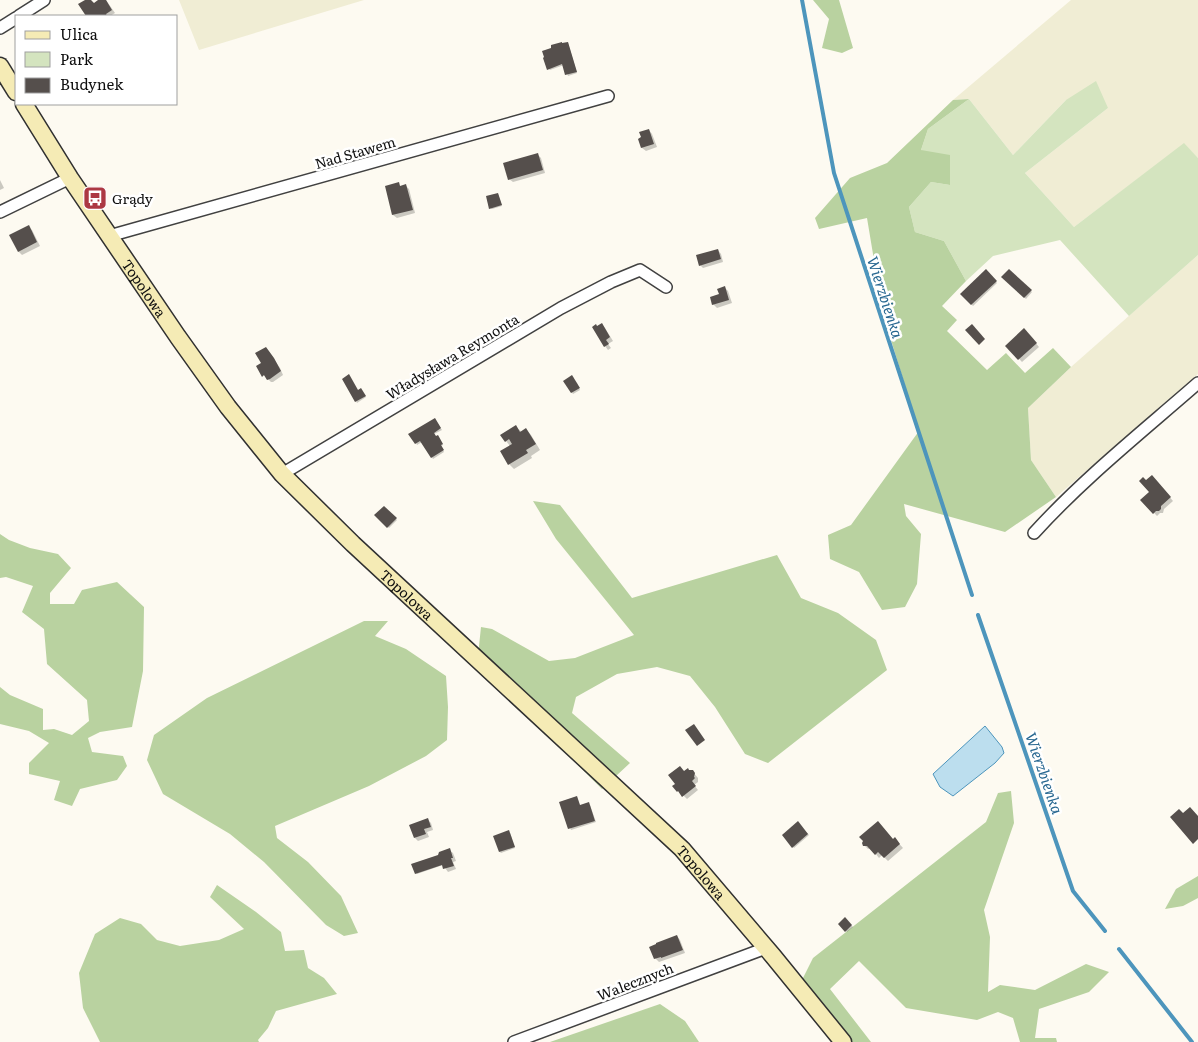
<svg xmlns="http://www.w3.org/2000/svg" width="1198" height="1042" font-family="Literata,serif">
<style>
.farmland{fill:#f0edd4}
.green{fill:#d4e4bf}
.forest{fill:#b9d2a0}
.water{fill:#bcdeee;stroke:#4d95bc}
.shadow{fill:#0003}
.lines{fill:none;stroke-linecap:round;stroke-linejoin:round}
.stream{stroke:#4d95bc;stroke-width:4}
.building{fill:#554f4c}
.street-casing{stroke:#414141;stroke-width:14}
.secondary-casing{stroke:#303030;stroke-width:19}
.street{stroke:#fff;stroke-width:11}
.secondary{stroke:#f5ebb5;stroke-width:16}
.labels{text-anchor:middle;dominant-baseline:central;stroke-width:5;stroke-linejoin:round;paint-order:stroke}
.street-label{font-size:14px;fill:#0e0e0e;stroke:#fff}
.poi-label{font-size:14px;fill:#0e0e0e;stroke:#fff;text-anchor:start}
.water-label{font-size:15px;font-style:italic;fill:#276790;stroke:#fff}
</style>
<rect width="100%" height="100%" fill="#fdfaf1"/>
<!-- farmland -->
<g class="farmland">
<polygon points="179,0 364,0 199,50"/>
<polygon points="1071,0 1198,0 1198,158 1184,144 1074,227 1025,173 1108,108 1066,100 1013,155 969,99 953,100"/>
<polygon points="1198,255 1198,374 1056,497 1031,460 1028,408 1071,367"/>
</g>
<!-- green -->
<polygon class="green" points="1096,81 1108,108 1025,173 1074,227 1184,143 1198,158 1198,255 1129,316 1060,240 993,256 966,281 944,241 915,232 909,207 931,182 950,185 921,150 928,129 969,99 1013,155 1066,100"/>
<!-- forest -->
<g class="forest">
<polygon points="813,0 839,0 853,48 842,53 822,48 829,19"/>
<polygon points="969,99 928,129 921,150 950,155 950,185 931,182 909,207 915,232 944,241 966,281 942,306 957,320 947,331 987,370 1006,353 1025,373 1053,348 1071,367 1028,408 1031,460 1056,497 1005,532 904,504 906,516 921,534 917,584 905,607 882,610 859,572 830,559 828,535 851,525 919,431 883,314 867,218 819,229 815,218 850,178 887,163 953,100"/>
<polygon points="533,501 560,505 632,598 777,555 801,598 838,613 876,640 887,670 768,763 745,754 715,707 690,676 657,667 617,674 576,697 572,713 630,763 602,789 477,665 481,627 492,629 549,661 575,658 634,635 556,539"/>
<polygon points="0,534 9,540 30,548 58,554 71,568 50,593 50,604 74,604 82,590 117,582 144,607 143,671 132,727 100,732 88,738 92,752 123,756 127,766 117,780 80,789 72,806 54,800 60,781 29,774 29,763 49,743 29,731 0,724 0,687 10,695 43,709 43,730 54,729 72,735 89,721 87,700 47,664 44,629 22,612 33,586 6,577 0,578"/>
<polygon points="364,621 388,621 375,636 406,649 446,676 448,707 447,740 426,756 369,786 275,826 277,838 308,862 341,896 358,933 344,936 326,925 264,862 230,834 163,794 147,760 154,735 207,698"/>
<polygon points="1011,791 1014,823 984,910 990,937 988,992 1000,985 1035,990 1086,964 1109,972 1089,992 1039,1009 1035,1038 1056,1038 1057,1042 1020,1042 1013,1018 998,1012 977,1020 906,1008 859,961 830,989 871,1042 851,1042 802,980 813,958 986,822 998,793"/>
<polygon points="1198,876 1198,898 1183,906 1165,909 1176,889"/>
<polygon points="217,885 256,912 281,932 285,951 304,950 308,968 324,978 337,994 276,1011 268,1028 258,1040 259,1042 100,1042 83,1008 79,973 95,934 120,918 141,924 157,940 180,946 219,940 244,929 210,897"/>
<polygon points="660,1004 685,1021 699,1042 550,1042"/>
</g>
<!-- water -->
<polygon class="water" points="985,726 1002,747 1004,753 995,763 953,796 940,787 933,774"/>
<!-- shadow -->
<g class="shadow">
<polygon points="87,0 90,0 93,4 100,0 106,0 115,13 110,16 88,16 80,5"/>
<polygon points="568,43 577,73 568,76 564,65 550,70 549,69"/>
<polygon points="649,130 652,134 657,147 646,151 642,148 639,139"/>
<polygon points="537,154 541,158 545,173 513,182 509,179"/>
<polygon points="0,180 4,188 0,190"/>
<polygon points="398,184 401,187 406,186 409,189 415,213 397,218 393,215"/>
<polygon points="498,194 502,206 492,209 490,208"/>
<polygon points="28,227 32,230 40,246 22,255 19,252 11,236"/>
<polygon points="718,250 721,254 723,262 703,268 700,265"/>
<polygon points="1009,270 1032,292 1026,299 1003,277"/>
<polygon points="986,271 997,283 973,306 962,294"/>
<polygon points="725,288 728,291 732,303 717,308 713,304"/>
<polygon points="602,325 605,328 613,341 608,344 611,348 608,350 605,346 598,327"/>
<polygon points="1027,333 1039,347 1022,362 1007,346"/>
<polygon points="269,352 280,368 283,375 273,382 271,382 268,379 267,379 257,367 262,364"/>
<polygon points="573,378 580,390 573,394 565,381"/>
<polygon points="362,391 366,397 357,403 356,401 358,392"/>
<polygon points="436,421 442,430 434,434 436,438 439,438 443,445 441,446 444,452 433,459 422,442 417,445 416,443"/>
<polygon points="516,427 522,432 526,429 531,435 540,450 531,456 532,458 514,469 509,464 510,446 506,441"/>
<polygon points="1155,480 1173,501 1164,509 1163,513 1160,513 1157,516 1142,500 1150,492 1146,482"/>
<polygon points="384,508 397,520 389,528 376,515"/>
<polygon points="692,771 698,778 698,782 694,785 698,790 687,799 674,786 685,773"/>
<polygon points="561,803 580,806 590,805 596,822 571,830"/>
<polygon points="428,820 431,823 433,830 427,832 429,837 418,841 415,838"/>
<polygon points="798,823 809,835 794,848 783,836"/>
<polygon points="510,833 515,848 501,853 500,852"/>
<polygon points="895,839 903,848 888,861 882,855 879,858 871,848 868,849 864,845 893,840"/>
<polygon points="449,850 453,853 456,861 453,862 456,869 448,872 443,865 417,874 416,873"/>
<polygon points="845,919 853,927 847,932 839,924"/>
<polygon points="677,936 680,940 685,953 659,962 655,958"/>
</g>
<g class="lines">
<!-- stream -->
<g class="stream">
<polyline points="802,0 834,173 972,595"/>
<polyline points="978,615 1073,891 1105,931"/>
<polyline points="1119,949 1192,1042"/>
</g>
</g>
<!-- building -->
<g class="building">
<polygon points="85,0 91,0 94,3 98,0 106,0 112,10 106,14 107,16 86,16 78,4"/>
<polygon points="562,42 562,43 568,42 577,72 565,75 562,64 547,70 543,58 544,57 542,51 551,48 551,45"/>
<polygon points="649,129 654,144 641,148 638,139 641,137 639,132"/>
<polygon points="538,153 543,170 508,180 503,163"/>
<polygon points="399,182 400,186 406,184 413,210 392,215 385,186"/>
<polygon points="498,193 502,205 489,209 486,196"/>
<polygon points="29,225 37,242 18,252 9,235"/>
<polygon points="718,249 721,259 699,266 696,255"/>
<polygon points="986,269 997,281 971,305 960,294"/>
<polygon points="1009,269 1032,290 1024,298 1001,277"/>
<polygon points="725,286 729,300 712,305 710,297 719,294 717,289"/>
<polygon points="602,323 610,337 606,340 609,344 604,347 592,327 596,324 597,326"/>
<polygon points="972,324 985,339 979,345 965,330"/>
<polygon points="1024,328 1037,343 1018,360 1005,346"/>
<polygon points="266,347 274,358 281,371 270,379 267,380 264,375 262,377 256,366 261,363 255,353"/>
<polygon points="349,374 358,390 361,388 366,396 355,402 342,379"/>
<polygon points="572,375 580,388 571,393 563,381"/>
<polygon points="435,418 441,428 434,433 436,436 438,435 443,444 441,445 444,450 431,458 420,441 415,444 408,434"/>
<polygon points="516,425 520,432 526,428 536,444 526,450 528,453 508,465 500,451 512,444 509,439 505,442 500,435"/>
<polygon points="1152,475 1171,497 1161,506 1161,509 1159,511 1156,511 1153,514 1140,500 1149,492 1139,481 1143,477 1146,480"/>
<polygon points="384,506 397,518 387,528 374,515"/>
<polygon points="694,724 705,740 697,746 685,730"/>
<polygon points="680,766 684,771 688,768 689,770 693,770 695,773 694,777 695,778 692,781 696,786 682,797 678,791 677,792 672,786 675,784 668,775"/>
<polygon points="577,796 580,805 589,802 595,821 568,829 559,802"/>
<polygon points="1190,807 1198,816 1198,839 1193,844 1170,817 1179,809 1183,813"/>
<polygon points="428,818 431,827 424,829 426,834 414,838 409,825"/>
<polygon points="798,821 808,834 792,848 782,835"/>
<polygon points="878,821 893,839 895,837 900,844 884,858 878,852 875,855 867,846 863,846 862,843 863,841 859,837"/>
<polygon points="509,830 515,847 499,852 493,836"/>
<polygon points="450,848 453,858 451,858 454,866 443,869 442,865 415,874 411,864 438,855 439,852"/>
<polygon points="845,917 852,925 845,932 838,924"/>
<polygon points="677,935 683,950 661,958 661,957 654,959 649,947 656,944 656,943"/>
</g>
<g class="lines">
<!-- street casing -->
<g class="street-casing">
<g id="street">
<polyline points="19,16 44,0"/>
<polyline points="0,28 16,18"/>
<polyline points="0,212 70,178"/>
<polyline points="109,236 608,96"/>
<polyline points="282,474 561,308 611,282 640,270 666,287"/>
<path d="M1034 533C1084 478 1142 432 1198 383"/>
<polyline points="514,1042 766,948"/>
</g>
</g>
<!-- secondary casing -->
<g class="secondary-casing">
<g id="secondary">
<polyline points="0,66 16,92"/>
<path id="s1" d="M24 104 70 178 178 337 228 407 282 474 353 544 682 849 773 956 843 1042"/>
</g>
</g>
<!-- street -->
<use href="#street" class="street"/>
<!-- secondary -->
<use href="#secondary" class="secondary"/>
</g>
<!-- icons -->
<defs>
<g id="bus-square" transform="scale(1.25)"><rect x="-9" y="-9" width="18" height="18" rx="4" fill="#ac3843" stroke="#fff"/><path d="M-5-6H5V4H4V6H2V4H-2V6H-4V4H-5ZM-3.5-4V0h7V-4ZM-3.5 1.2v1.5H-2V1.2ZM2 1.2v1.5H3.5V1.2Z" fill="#fff"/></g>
</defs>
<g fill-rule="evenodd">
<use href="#bus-square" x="95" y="198"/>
</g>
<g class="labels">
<!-- street labels -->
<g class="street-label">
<text transform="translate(355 152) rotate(-16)">Nad Stawem</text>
<text stroke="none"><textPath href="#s1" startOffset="220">Topolowa</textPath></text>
<text transform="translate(452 356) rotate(-31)">Władysława Reymonta</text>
<text stroke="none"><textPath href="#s1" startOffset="625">Topolowa</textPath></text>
<text stroke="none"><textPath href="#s1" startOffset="1030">Topolowa</textPath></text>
<text transform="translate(635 981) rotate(-21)">Walecznych</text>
</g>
<!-- poi labels -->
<g class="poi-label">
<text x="112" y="198">Grądy</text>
</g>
<!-- water labels -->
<g class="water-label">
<text transform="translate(886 297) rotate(72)">Wierzbienka</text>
<text transform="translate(1045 773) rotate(71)">Wierzbienka</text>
</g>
</g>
<!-- legend -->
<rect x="15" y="15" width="162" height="90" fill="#ffffff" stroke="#9f9f9f"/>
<rect x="25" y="31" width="25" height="8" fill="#f5ebb5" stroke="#9f9f9f"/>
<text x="60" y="40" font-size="15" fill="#0e0e0e">Ulica</text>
<rect x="25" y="52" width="25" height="15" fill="#d4e4bf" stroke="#9f9f9f"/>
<text x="60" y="65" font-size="15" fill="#0e0e0e">Park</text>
<rect x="25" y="78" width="25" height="15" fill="#554f4c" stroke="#9f9f9f"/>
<text x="60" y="90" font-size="15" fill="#0e0e0e">Budynek</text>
</svg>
